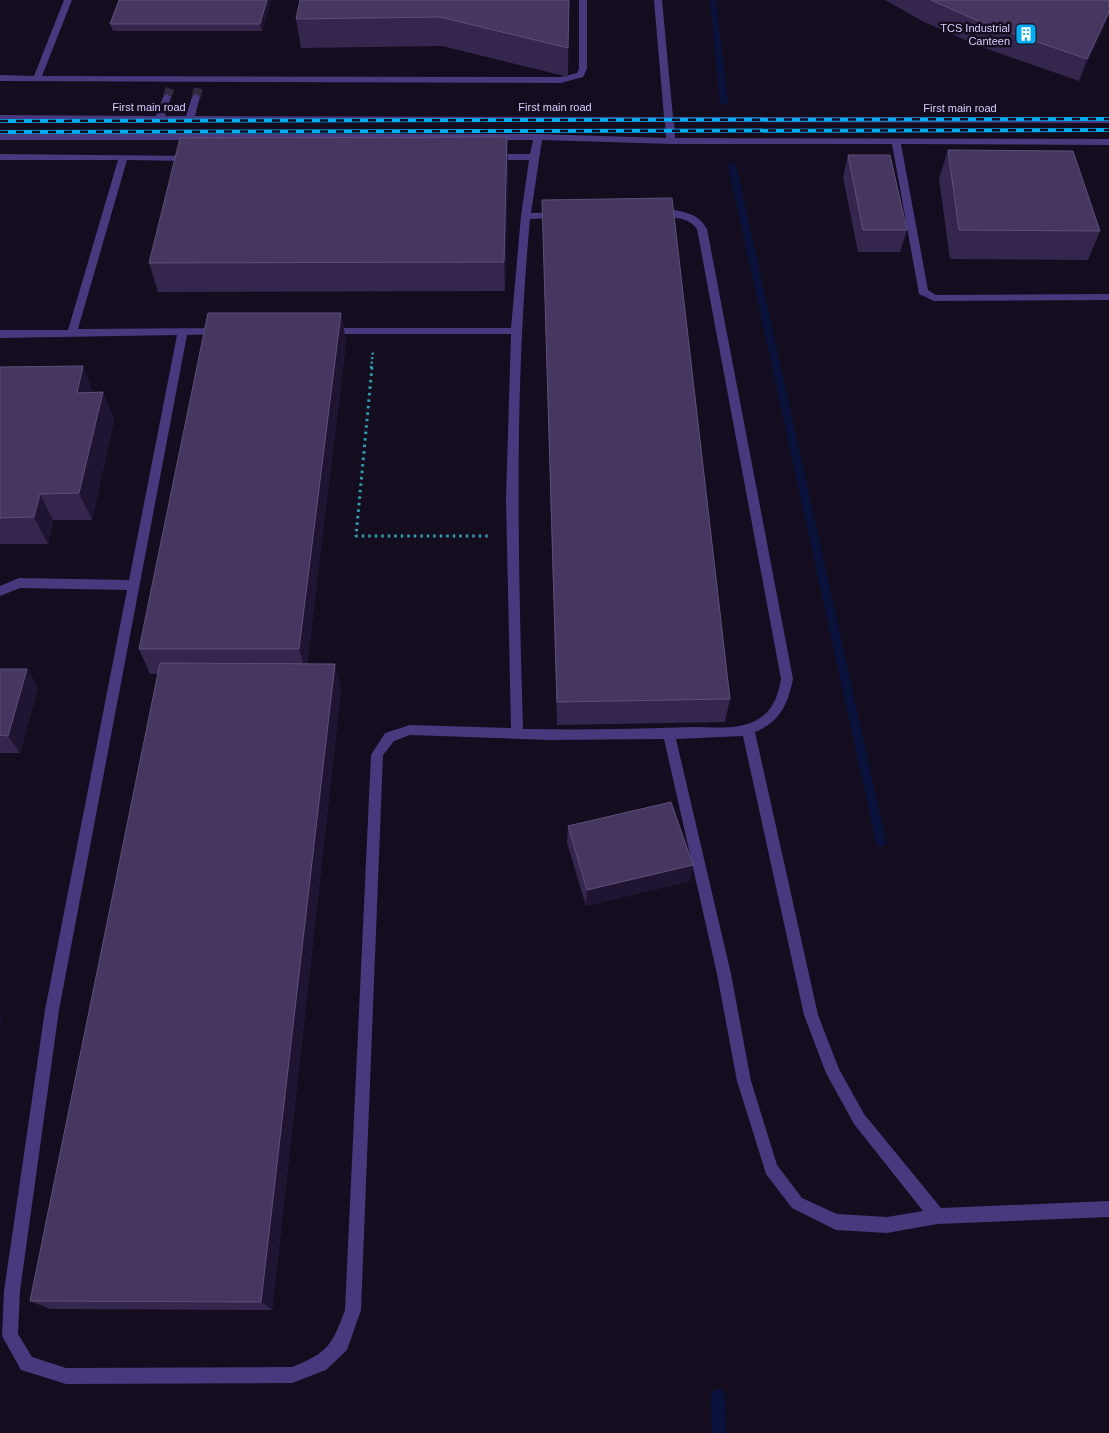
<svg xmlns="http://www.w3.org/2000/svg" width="1109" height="1433" font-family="Arial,sans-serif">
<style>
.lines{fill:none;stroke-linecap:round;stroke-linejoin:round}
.stream{fill:#0a123b;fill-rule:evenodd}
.minor-tunnel{stroke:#312a40;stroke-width:9;stroke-dasharray:9 4.5;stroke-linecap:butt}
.path-far1{stroke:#2f9eae;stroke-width:2.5;stroke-dasharray:2 2.5;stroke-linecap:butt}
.path{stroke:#2f9eae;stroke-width:3;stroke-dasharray:2.5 4;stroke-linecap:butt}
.minor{fill:#48387d;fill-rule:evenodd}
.rail-casing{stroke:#04adf2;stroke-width:4}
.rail{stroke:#130d1f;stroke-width:2.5;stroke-dasharray:8;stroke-linecap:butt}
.wall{fill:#35264d}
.shaded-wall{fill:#201433}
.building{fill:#463760;stroke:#5e4f79}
.labels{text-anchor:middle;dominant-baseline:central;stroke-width:5;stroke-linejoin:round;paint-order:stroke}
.far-poi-label{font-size:11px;fill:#dbccfe;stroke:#130d1f;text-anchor:end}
.far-street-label{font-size:11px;fill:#dbccfe;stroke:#130d1f}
</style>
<rect width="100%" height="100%" fill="#130d1f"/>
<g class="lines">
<!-- stream -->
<g class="stream">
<polygon points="710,0 716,0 728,103 724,105 720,103"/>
<polygon points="729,163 732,163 736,165 886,842 885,845 881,847 877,845 876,842 728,165"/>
<polygon points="718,1389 723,1391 725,1396 726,1433 712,1433 711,1396 713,1391"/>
</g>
<!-- minor-tunnel -->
<g class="minor-tunnel">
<polyline points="167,97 171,86"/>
<polyline points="196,97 199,86"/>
</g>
<!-- path-far1 -->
<polyline class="path-far1" points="371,368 373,351"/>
<!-- path -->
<polyline class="path" points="372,367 356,536 489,536"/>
<!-- minor -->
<g class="minor">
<polygon points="64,0 72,0 42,76 561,77 577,73 579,69 579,0 587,0 587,69 583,77 561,83 0,81 0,75 34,76"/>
<path d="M654 0H662L673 117H1109V123L674 122 675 138 1109 139V145L901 144 928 290 936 295 1109 294V300L934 301 919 294 892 144H671L542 140 531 213 558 212 563 215 558 218 530 219C514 389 518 558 523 729 580 730 636 729 692 727 715 727 740 731 760 718 774 709 778 695 781 679L697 229C682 210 664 224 653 214 662 206 686 211 696 217 701 220 704 224 707 229L793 679C788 704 780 722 755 732L818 1015 839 1069 864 1114 941 1208 1109 1201V1217L937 1224 887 1233 836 1230 792 1208 766 1174 737 1081 717 974 664 739 549 740 410 735 394 741 383 755 361 1310 347 1350 326 1370 292 1383 66 1384 21 1370 2 1336 4 1291 45 1010 127 590 20 588 0 596V586L19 578 129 580 177 335 0 338V330H68L118 160H0V154L193 156V160L190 161 127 160 78 329 220 328 225 331 220 334 187 335 59 1010 20 1291 18 1334 32 1357 66 1368 292 1367C328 1353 332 1345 345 1310L371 755 385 733 410 725 511 728 506 499 511 334H327L322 331 327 328H511L521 216 529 160H490L485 157 490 154H530L533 140H0V134H538L666 138 665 122 0 121V115L156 116 163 97 167 94 171 97 165 116H186L192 97 196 94 200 97 195 116 664 117ZM743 736 804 1015 826 1073 854 1124 923 1211 887 1217 837 1214 802 1198 777 1165 751 1081 731 974 676 739Z"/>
</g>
<!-- rail casing -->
<g class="rail-casing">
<g id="rail">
<polyline points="0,121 1109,119"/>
<polyline points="0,132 1109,130"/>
</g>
</g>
<!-- rail -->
<use href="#rail" class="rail"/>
</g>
<!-- wall -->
<g class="wall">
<polygon points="271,0 262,31 113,31 110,24"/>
<polygon points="569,0 568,77 442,46 301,48 296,19"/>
<polygon points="885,0 1109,0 1109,15 1079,81 979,46 924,22"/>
<polygon points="948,150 1100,231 1088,260 950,259 939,179"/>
<polygon points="848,155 907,230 900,252 858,252 843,177"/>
<polygon points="508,166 505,291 158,292 149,263"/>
<polygon points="542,200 730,699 725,722 557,725"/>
<polygon points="341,313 346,341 307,664 341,689 272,1310 50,1309 30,1301 158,674 150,674 139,649"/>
<polygon points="0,367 94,392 103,392 114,420 92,520 53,520 48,544 0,544"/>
<polygon points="0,669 27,669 38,688 20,753 0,753"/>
<polygon points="568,826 690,881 586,906 567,843"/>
</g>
<!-- shaded-wall -->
<g class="shaded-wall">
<polygon points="267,0 271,0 262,31 260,24"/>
<polygon points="1109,12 1109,15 1106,22 1079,81 1087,59"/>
<polygon points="507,137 508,166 505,291 504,262"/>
<polygon points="341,313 346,341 306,673 299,649"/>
<polygon points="83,366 94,394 77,393"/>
<polygon points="103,392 114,420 92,520 79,493"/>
<polygon points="40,494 53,520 48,544 34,517"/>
<polygon points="335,664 341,689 272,1310 261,1302"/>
<polygon points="27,669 38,688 20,753 8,736"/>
<polygon points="693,865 690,881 586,906 587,890"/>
<polygon points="0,1017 2,1019 0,1029"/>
</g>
<!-- building -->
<g class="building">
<polygon points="119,0 267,0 260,24 110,24"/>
<polygon points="300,0 569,0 568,48 440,17 296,19"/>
<polygon points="931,0 1109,0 1109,12 1087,59 985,24"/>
<polygon points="507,137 504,262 149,263 180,138"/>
<polygon points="948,150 1073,151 1100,231 959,230"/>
<polygon points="848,155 890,155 907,230 863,230"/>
<polygon points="672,198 730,699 557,702 542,200"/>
<polygon points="208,313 341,313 299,649 139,649"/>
<polygon points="83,366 77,393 103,392 79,493 40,494 34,517 0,518 0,367"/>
<polygon points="160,663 335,664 261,1302 30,1301"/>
<polygon points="0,669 27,669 8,736 0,735"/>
<polygon points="671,802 693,865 587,890 568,826"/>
</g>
<!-- icons -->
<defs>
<g id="building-square" transform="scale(1.125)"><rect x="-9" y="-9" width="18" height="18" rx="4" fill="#04adf2" stroke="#130d1f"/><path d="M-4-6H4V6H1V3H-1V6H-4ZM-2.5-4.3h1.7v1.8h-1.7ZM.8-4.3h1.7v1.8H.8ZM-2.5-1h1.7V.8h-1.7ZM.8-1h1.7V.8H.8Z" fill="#fff"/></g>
</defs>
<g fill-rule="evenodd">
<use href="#building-square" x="1026" y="34"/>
</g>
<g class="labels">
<!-- far-poi labels -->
<g class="far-poi-label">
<text x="1010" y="28">TCS Industrial<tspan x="1010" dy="13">Canteen</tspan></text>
</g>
<!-- far-street labels -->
<g class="far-street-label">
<text x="149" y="107">First main road</text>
<text x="555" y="107">First main road</text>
<text x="960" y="108">First main road</text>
</g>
</g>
</svg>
